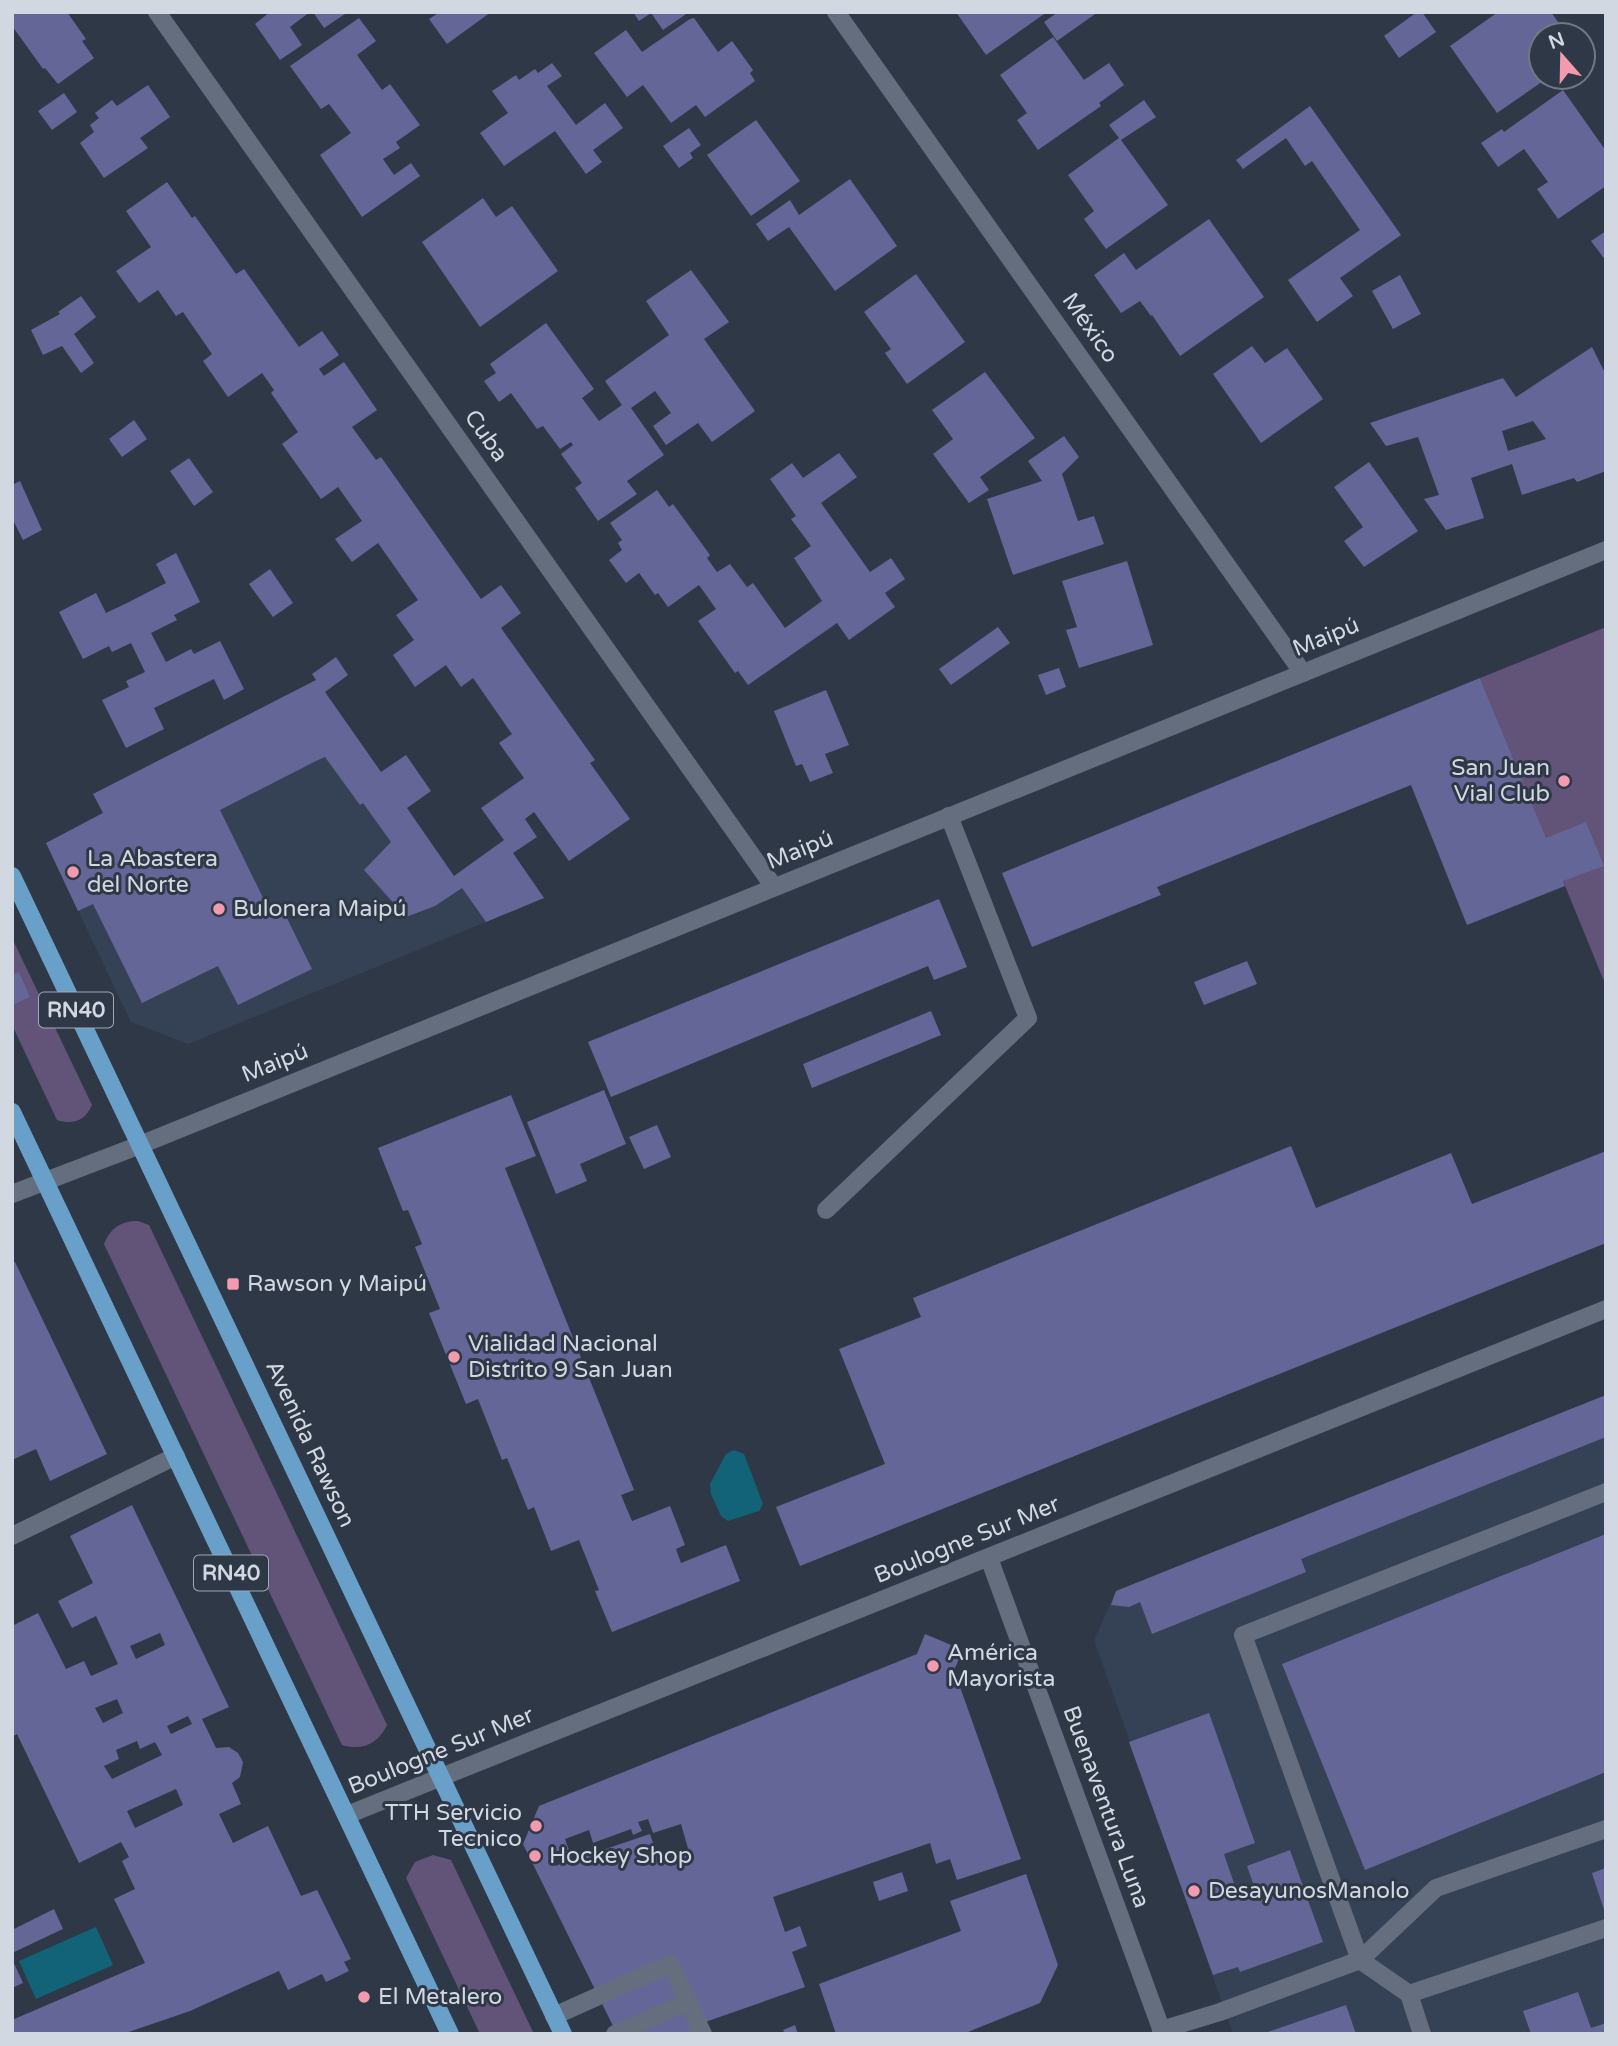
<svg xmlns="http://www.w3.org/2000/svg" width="1618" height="2046" font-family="'Varela Round',sans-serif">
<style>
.built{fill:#354155}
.green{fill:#625378}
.water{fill:#126377}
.building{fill:#646698;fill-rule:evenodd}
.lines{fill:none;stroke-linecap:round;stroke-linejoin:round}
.lane{stroke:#646e7e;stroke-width:18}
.street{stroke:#646e7e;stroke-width:18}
.primary{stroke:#68a0ca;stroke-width:18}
.poi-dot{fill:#f29aae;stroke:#2f3847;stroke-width:2.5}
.labels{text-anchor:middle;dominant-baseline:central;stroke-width:6;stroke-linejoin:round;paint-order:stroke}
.shield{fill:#2f3847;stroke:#a1a8b3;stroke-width:2}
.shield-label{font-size:21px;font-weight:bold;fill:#d2d8e1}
.street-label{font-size:23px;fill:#d2d8e1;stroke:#2f3847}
.poi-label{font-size:23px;fill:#d2d8e1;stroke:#2f3847;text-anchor:start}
</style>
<rect width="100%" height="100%" fill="#2f3847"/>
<!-- built -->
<g class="built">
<polygon points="336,708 486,922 188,1044 131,1022 46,843 104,812 204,775"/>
<polygon points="1606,1395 1606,2034 1233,2034 1094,1640 1116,1591"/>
</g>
<!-- green -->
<g class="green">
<polygon points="1606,627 1606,986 1480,678"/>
<path d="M12 938 92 1105C85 1121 73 1125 57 1120L12 1025Z"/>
<path d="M138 1221 149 1225 387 1725C378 1744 362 1751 342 1745L104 1244C110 1228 121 1221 138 1221Z"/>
<polygon points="433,1855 451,1860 534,2034 480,2034 406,1878 415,1862"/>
</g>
<!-- water -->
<g class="water">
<polygon points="734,1450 744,1454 763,1504 759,1511 728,1521 721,1516 711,1494 710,1484 726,1454"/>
<polygon points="96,1927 113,1965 36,1999 19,1961"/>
</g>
<!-- building -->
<g class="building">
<polygon points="12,12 67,12 86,39 82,41 94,58 58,84 45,68 43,69 15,30 12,24"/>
<polygon points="270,12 310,12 290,27 302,45 280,60 255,24"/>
<polygon points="313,12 348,12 324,28"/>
<polygon points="440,12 491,12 447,44 429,19"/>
<polygon points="633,12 689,12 663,30 651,13 639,21"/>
<polygon points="956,12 1047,12 986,55"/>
<polygon points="1058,12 1098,12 1057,41 1044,22"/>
<polygon points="1417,12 1422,12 1436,32 1399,58 1384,36"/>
<polygon points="1498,12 1551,12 1567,35 1541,35 1541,77 1549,77 1497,113 1450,46"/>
<polygon points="359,18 376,41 357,55 382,90 390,84 420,125 396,142 400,148 383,159 394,175 411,163 420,176 362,217 320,155 351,133 329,104 321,109 290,66"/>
<polygon points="694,18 718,52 732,41 753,70 750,73 755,81 705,117 696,105 671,123 643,85 627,97 594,53 626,30 642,52 690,19"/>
<polygon points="1053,37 1084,80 1109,63 1124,85 1099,103 1101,106 1038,150 1017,120 1027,113 1000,75"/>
<polygon points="552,63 562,76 547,86 576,125 605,103 623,128 593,150 602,162 586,174 555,131 504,166 480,133 508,113 492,91 516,75 519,80 535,69 538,73"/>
<polygon points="148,85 170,117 140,138 148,148 104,178 80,143 94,132 90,125 99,118 95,113 112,100 117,106"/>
<polygon points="1563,90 1606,151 1606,186 1558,219 1537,189 1548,182 1524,149 1498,167 1481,143 1502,129 1504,132"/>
<polygon points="64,93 77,112 52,130 38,111"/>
<polygon points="1144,100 1156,117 1121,140 1168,205 1106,249 1084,219 1094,211 1068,175 1119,138 1109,125"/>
<polygon points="1310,106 1401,235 1340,278 1353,296 1317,322 1288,280 1360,230 1312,161 1305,166 1286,138 1243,169 1236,160"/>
<polygon points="756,120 800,181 751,216 707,155"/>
<polygon points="689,128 701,145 690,153 693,158 679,168 663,146"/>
<polygon points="850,179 897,246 835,291 789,227 768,241 756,224 790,200 799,215"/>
<polygon points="167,182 192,218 195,216 236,274 244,269 299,347 322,331 339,355 319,369 324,376 344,362 377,410 352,427 376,460 381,457 481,599 501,585 521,613 501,628 595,760 590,763 630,819 569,861 534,812 525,819 537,837 513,853 544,898 486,922 462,888 435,906 406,917 364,870 391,842 363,803 360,805 325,757 316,761 220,810 271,914 282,908 312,969 238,1005 218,966 142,1003 93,904 78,911 46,843 103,813 93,794 316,680 312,674 336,657 348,675 325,692 381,772 406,755 431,791 407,808 454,876 504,840 481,808 524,778 499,743 512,734 473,678 461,687 446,665 415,687 393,655 414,640 396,615 418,600 378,543 352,562 335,539 362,521 338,487 321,499 282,444 298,432 271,393 274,390 262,373 228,397 203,361 212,354 183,312 176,316 158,290 139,303 116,271 151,247 126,211"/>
<polygon points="483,198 496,217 512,206 558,271 480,327 422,242"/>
<polygon points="1209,219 1264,297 1180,356 1152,315 1151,316 1140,301 1121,313 1094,275 1124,253 1136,270"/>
<polygon points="1606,231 1606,261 1591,241"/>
<polygon points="691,270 729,322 704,339 755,411 712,442 698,423 666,445 653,426 671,413 655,391 631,408 664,455 627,481 637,494 598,521 575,488 582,483 561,454 573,445 571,442 560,449 543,426 537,429 511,393 499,402 484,381 496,373 490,364 546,323 594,389 582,398 599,421 622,405 605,381 669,335 646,301"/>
<polygon points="916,274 965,342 907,384 885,353 891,349 864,312"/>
<polygon points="1400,275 1421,314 1393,329 1372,291"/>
<polygon points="81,296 96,317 74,334 94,363 81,373 62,346 43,355 31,330 60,314 58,312"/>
<polygon points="1252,346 1265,363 1287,348 1323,399 1261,443 1213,374"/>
<path d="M1592 347 1606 375V471L1577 482 1574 478 1522 495 1512 464 1471 478 1484 518 1446 530 1424 499 1439 495 1418 437 1386 446 1370 423 1503 378 1516 397ZM1533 421 1546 439 1508 451 1502 431Z"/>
<polygon points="985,372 1035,438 980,477 989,490 969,503 933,454 953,439 932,410"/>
<polygon points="134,420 147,439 122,457 109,439"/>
<polygon points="1064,436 1079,457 1062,474 1078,521 1094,516 1104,544 1013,575 987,499 1042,481 1028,461"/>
<polygon points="839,453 857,477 821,503 870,572 891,558 905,579 885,593 895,607 849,640 837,623 748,685 738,671 735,673 698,621 716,609 699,585 668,607 658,593 655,595 639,573 626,583 609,560 622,550 618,543 622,540 610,523 657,490 669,507 673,504 710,555 707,558 717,572 730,564 747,587 753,583 785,628 822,601 794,558 811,546 791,519 796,516 770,479 792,463 803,478"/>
<polygon points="189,458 213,492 194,506 170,471"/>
<polygon points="1369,462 1418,531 1364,567 1344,541 1363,527 1334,487"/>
<polygon points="20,481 42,530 23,540 12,518 12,485"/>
<polygon points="176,553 200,602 174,615 177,620 151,633 166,662 191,649 194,654 220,641 244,689 224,700 214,679 154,708 164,729 126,748 102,700 129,687 126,681 145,672 131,643 112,652 109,646 83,659 59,612 96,593 106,613 127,603 166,583 156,564"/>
<polygon points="1127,561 1153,645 1079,668 1066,630 1077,627 1062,581"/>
<polygon points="270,569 293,603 273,617 249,584"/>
<polygon points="998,627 1010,643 951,685 939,669"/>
<polygon points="1059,668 1066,687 1046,695 1038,675"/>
<polygon points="1480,678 1546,838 1586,822 1604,866 1563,881 1565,886 1467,925 1411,785 1157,887 1161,895 1032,947 1002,873"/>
<polygon points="826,690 849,745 825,754 833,773 810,782 802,764 796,766 774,711"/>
<polygon points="939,899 967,967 934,980 928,966 611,1097 588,1042"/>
<polygon points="1247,961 1257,984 1204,1005 1194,982"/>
<polygon points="19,972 30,997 12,1005 12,975"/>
<polygon points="931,1011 941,1035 812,1088 803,1064"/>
<polygon points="604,1090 626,1144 580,1164 587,1181 556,1194 527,1122"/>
<polygon points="511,1095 536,1156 505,1168 634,1490 621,1495 632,1521 670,1506 685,1545 676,1549 681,1563 726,1545 740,1581 612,1632 595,1591 599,1590 579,1540 551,1551 534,1507 528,1510 507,1458 502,1460 478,1399 466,1404 429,1313 440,1309 415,1247 422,1244 408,1210 403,1211 378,1148"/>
<polygon points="657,1125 671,1157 644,1169 629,1137"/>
<polygon points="1291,1146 1316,1208 1451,1153 1472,1204 1606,1151 1606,1243 800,1566 776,1507 885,1464 839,1349 921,1317 913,1298"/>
<polygon points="12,1261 15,1262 107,1454 50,1481 36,1449 12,1460"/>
<polygon points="1606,1395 1606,1437 1301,1559 1306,1572 1152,1634 1140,1602 1129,1607 1111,1605 1116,1591"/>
<path d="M132 1505 229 1707 202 1719 216 1748 229 1747 238 1753 243 1762 240 1777 232 1783 241 1804 219 1814 233 1843 268 1826 301 1896 317 1890 351 1959 344 1962 349 1971 326 1982 322 1974 288 1990 279 1971 190 2011 123 2034H12V2020L145 1963 114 1899 135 1889 122 1861 129 1857 121 1842 79 1863 17 1734 12 1737V1626L38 1613 66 1669 84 1661 91 1676 118 1664 96 1616 72 1628 58 1601 93 1583 70 1536ZM160 1633 165 1645 136 1659 130 1646ZM117 1699 123 1713 103 1723 95 1708ZM188 1716 192 1724 171 1734 167 1726ZM137 1741 140 1749 155 1742 162 1755 112 1779 104 1766 119 1759 116 1750ZM176 1789 183 1805 135 1828 127 1811Z"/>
<polygon points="1606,1534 1606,1772 1365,1870 1282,1664"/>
<path d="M925 1634 963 1650 954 1670 1021 1859 957 1880 950 1859 936 1864 930 1843 773 1897 785 1932 800 1926 807 1946 792 1952 805 1987 691 2027 694 2034H617L523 1844 539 1806 917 1654ZM648 1819 653 1833 681 1824 689 1852 659 1861 650 1834 555 1866 552 1857 569 1850 565 1839 589 1830 593 1843 631 1829 633 1835 642 1831 638 1822Z"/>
<polygon points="1209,1713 1255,1843 1224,1854 1237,1892 1254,1886 1247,1866 1290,1850 1323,1942 1240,1972 1238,1967 1213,1975 1129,1742"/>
<polygon points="1606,1868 1606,1913 1605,1913 1592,1873"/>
<polygon points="902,1872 908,1891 879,1901 873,1882"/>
<polygon points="1026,1874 1058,1965 1040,2003 963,2034 836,2034 819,1984 961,1931 950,1901"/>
<polygon points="54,1909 63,1929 12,1953 12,1930"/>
<polygon points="12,1959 23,1983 12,1988"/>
<polygon points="1578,1992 1591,2028 1606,2023 1606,2034 1531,2034 1523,2011"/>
<polygon points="1346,2005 1356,2034 1265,2034 1265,2033"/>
<polygon points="795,2025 798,2034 785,2034 783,2030"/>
</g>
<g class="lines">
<!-- lane -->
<g class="lane">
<polyline points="826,1210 1028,1018 949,816"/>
<polyline points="1606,1492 1243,1635 1360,1960 1409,1994 1606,1928"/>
<polyline points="12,1536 176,1456"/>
<polyline points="1409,1994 1422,2034"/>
<polyline points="554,2016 670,1964 703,2034"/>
<polyline points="1161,2030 1220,2012 1360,1960 1436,1888 1606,1829"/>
<polyline points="615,2034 688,2002"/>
</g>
<!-- street -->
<g class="street">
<polyline points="157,12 774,887"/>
<polyline points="836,12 1303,673"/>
<polyline points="12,1194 140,1145 1606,550"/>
<polyline points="989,1558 1163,2034"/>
<polyline points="347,1815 1606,1309"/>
</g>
<!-- primary -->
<g class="primary">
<polyline points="12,876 563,2034"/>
<polyline points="12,1112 450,2034"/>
</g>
</g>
<!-- markers -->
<g class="poi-dot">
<circle cx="1564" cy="781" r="7"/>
<circle cx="73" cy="872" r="7"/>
<circle cx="219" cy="909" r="7"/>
<rect x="226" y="1277" width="14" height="14" rx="3.5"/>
<circle cx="454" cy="1357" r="7"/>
<circle cx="933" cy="1666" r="7"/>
<circle cx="536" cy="1826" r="7"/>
<circle cx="535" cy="1856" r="7"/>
<circle cx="1194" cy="1891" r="7"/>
<circle cx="364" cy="1997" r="7"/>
</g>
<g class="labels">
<!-- shield labels -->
<g class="shield">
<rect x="39" y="992.5" width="74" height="35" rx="5"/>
<rect x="194" y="1555.5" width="74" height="35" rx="5"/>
</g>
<g class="shield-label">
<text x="76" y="1010">RN40</text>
<text x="231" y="1573">RN40</text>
</g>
<!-- street labels -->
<g class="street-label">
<text transform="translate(1090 328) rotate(55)">México</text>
<text transform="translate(486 436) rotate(55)">Cuba</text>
<text transform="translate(1326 637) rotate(-22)">Maipú</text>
<text transform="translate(800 850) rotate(-22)">Maipú</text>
<text transform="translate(275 1063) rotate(-22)">Maipú</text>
<text transform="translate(310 1444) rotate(65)">Avenida Rawson</text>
<text transform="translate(967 1540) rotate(-22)">Boulogne Sur Mer</text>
<text transform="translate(441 1751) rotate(-22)">Boulogne Sur Mer</text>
<text transform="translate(1106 1807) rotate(70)">Buenaventura Luna</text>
</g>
<!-- poi labels -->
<g class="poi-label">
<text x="1550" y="768" text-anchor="end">San Juan<tspan x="1550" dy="26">Vial Club</tspan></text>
<text x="87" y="859">La Abastera<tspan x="87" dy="26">del Norte</tspan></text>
<text x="233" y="909">Bulonera Maipú</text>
<text x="247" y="1284">Rawson y Maipú</text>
<text x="468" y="1344">Vialidad Nacional<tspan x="468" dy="26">Distrito 9 San Juan</tspan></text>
<text x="947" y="1653">América<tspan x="947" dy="26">Mayorista</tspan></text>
<text x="522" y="1813" text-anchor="end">TTH Servicio<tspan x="522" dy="26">Tecnico</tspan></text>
<text x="549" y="1856">Hockey Shop</text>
<text x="1208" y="1891">DesayunosManolo</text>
<text x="378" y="1997">El Metalero</text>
</g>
</g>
<!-- border -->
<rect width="1618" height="2046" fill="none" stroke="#d2d8e1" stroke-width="28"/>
<!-- north arrow -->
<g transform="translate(1562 56) rotate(340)"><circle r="33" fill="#2f3847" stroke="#707885" stroke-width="2"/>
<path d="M0-5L12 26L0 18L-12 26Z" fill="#f29aae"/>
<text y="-10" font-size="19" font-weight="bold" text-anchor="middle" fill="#d2d8e1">N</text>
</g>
</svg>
